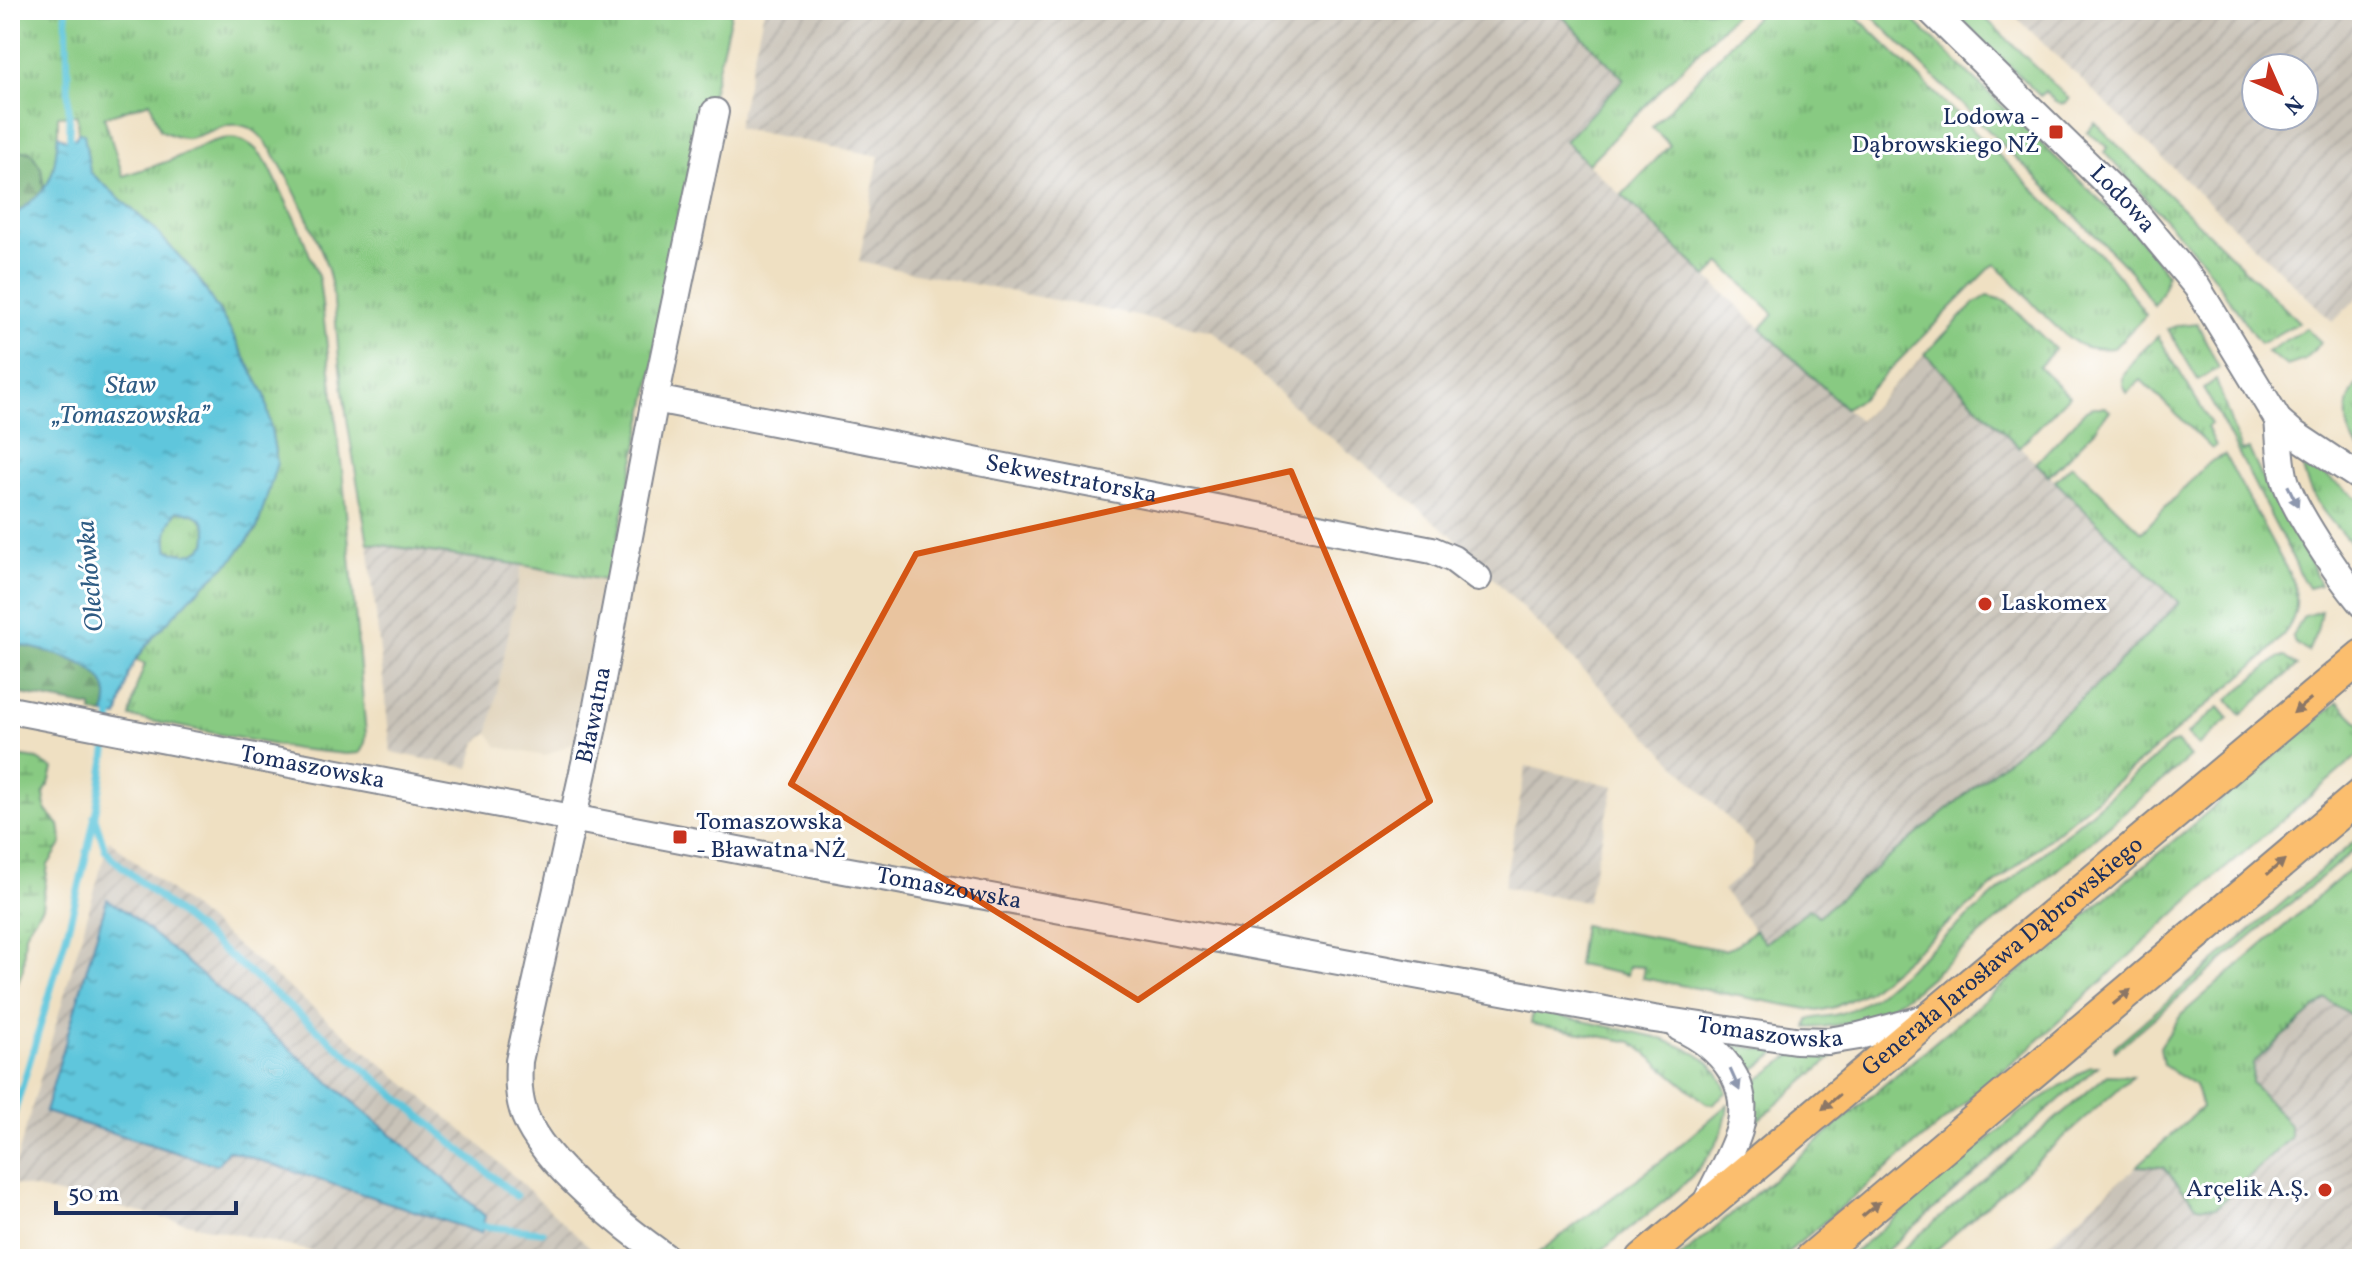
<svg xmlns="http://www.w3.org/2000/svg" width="2372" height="1269" font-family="Vollkorn,serif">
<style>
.built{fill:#ddcfb4}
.industrial{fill:url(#industrial-furrows);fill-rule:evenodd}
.grass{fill:url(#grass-tufts);stroke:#527c70;stroke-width:2}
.forest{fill:url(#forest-firs);stroke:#446e67;stroke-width:2}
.wetland{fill:url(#wetland-marsh);stroke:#527c70;stroke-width:2}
.water{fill:url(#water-ripples);stroke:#3d7a9d;stroke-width:2;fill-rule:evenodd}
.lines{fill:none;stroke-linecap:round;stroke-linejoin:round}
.stream{stroke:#5fc6dc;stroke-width:7}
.minor-casing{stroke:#858890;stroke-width:30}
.major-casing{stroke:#858890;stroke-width:36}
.minor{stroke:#fff;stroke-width:26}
.major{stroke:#fbbe6e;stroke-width:32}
.oneway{fill:#8d97ae}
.oneway2{fill:#8b7666}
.marked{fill:#d45514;fill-opacity:0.2;stroke:#d45514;stroke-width:6;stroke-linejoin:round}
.poi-dot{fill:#c8321e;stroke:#fff;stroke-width:3}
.labels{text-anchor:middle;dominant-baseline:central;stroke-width:6;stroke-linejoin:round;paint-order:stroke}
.poi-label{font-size:24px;fill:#1b2f5e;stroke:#fff;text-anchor:end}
.street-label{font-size:24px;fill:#1b2f5e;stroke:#fff}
.water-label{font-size:26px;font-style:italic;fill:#2f5c84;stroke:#fff}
</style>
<defs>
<pattern id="industrial-furrows" width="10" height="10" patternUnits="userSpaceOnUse" patternTransform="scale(2)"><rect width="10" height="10" fill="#c9c3b8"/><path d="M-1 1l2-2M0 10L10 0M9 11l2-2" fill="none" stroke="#aca8a1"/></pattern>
<pattern id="grass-tufts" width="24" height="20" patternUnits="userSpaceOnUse" patternTransform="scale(2)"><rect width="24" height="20" fill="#88ca82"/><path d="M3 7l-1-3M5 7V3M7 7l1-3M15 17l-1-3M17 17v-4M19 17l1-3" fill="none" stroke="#6ea46e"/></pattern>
<pattern id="forest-firs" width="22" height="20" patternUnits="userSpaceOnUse" patternTransform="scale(2)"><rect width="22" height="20" fill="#6eae70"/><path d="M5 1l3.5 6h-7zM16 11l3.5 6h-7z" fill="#5a8e5f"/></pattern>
<pattern id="wetland-marsh" width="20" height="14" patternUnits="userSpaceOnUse" patternTransform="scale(2)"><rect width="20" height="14" fill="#88ca82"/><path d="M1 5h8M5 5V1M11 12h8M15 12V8" fill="none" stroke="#6ea46e"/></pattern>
<pattern id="water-ripples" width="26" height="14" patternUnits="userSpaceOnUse" patternTransform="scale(2)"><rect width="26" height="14" fill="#5fc6dc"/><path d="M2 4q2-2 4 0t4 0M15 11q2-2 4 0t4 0" fill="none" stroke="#4ea1b6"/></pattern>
</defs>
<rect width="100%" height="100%" fill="#fff"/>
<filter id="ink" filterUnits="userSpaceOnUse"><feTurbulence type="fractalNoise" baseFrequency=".0125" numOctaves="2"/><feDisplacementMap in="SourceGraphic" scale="16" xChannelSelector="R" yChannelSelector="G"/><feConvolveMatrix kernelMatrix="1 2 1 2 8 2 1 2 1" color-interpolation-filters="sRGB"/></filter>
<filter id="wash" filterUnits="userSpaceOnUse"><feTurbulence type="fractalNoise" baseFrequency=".006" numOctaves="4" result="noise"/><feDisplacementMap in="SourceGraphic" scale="32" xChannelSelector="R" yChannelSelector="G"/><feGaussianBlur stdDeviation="1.8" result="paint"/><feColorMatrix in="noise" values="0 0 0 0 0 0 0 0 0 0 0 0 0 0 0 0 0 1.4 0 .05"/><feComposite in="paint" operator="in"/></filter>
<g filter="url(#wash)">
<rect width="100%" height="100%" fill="#efe0c2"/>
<!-- built -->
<polygon class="built" points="522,565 609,581 577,741 545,756 498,747 489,733"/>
<!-- industrial -->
<g class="industrial">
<polygon points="764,10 1504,10 1513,19 1521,10 1556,10 1625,79 1565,142 1845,408 1859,421 1925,354 2179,602 2093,689 1818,916 1810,908 1765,944 1723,890 1750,867 1754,845 1450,534 1303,415 1213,331 859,262 879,156 737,128"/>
<path d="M2009 10H2362V300L2358 297 2333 322ZM2304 68V116H2256V68Z"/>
<polygon points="368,543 522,565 489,733 477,742 469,768 391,752"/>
<polygon points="1526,766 1614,786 1587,902 1504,887"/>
<polygon points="109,840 480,1145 592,1249 582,1259 345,1259 10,1183"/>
<polygon points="2326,999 2362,1022 2362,1259 2031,1259 2137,1166 2163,1167 2197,1205 2290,1125 2252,1083 2253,1064"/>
</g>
<!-- grass -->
<g class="grass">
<path d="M10 10H732L708 110 609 581 522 565 368 543C358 487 348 432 341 376 336 341 337 300 327 267 318 239 276 143 253 130 229 116 212 134 189 138 179 139 169 134 160 130L150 102 104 117 123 176C139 170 156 166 171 160 211 143 240 118 269 166L300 230 319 279 343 478 366 735 365 743 360 753 346 754 296 749 130 717 136 688 145 664 136 660 156 634 191 597 232 560 257 529 277 462 265 395 225 321 194 272 153 228 90 172 84 135 78 132 77 115 58 116C58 143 58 167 44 191L41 168 30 151H10Z"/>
<polygon points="1556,10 1739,10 1588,164 1565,141 1624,79"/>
<path d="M1762 10H1850L2102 256 2119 276 2146 315 2114 348C2103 349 2092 349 2083 346 2059 337 2017 284 1996 264L1992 266 1861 399 1845 408 1761 328 1774 314 1721 263 1707 277 1622 195 1670 145 1652 127Z"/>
<polygon points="1866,10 1903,10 2137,236 2167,274 2164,287 2154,306 2131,272 2119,259"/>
<polygon points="1952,10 1977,10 2069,99 2064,104 2057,103 2045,91 2040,96"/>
<polygon points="2095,123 2299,322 2260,344 2202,260 2104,152 2108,147 2087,132"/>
<polygon points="1987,296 2005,300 2055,349 2039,367 2069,396 2019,447 1925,354 1974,304"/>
<polygon points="2197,323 2219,368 2198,380 2168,329 2179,325"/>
<polygon points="2306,328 2321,342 2305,360 2287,366 2267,352"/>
<path d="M2158 336 2211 424 2207 427 2216 446 2212 449 2141 380 2127 393C2125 388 2122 385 2123 379 2123 367 2149 345 2158 336Z"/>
<path d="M2216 380 2241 451 2249 449 2268 491 2312 566 2320 585 2308 588C2299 575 2293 557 2285 543 2257 492 2233 438 2203 388Z"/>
<path d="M2360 381 2362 383V452C2342 433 2342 401 2360 381Z"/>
<polygon points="2092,407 2105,407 2110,411 2098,423 2097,428 2049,476 2036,463 2086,410"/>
<path d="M2225 455 2293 581C2304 617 2286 632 2263 658L1867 992 1835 1007 1818 1011 1642 978 1644 967 1629 966 1627 975 1577 965 1583 925 1724 950 1733 947 1755 930 1765 943 1810 908 1818 916 2093 689 2179 603 2055 481 2072 465 2142 532 2202 469 2213 460Z"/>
<path d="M2302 459 2362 501V549L2359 553C2337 527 2304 498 2302 459Z"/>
<path d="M177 511C199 512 211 521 206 544 194 556 184 556 168 550 164 535 168 523 177 511Z"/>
<polygon points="2321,611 2317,631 2308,652 2295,643 2292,636 2304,616"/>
<polygon points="2279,657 2285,657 2297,666 2241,715 2228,700"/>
<polygon points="2338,702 2362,726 2362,752 2208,883 2030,1048 1780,1259 1678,1259"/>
<polygon points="2219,707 2229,719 2198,746 2187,734"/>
<path d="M2177 742 2190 757 1915 990C1880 1016 1851 1026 1807 1028L1809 1020C1817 1016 1826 1017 1835 1015 1849 1011 1862 1005 1874 997L2171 744Z"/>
<polygon points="2362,835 2362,843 2115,1051 2114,1047"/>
<polygon points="2362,859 2362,1022 2326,999 2253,1063 2252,1083 2290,1125 2290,1138 2216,1208 2197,1206 2163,1167 2137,1166 2202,1107 2195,1085 2163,1065 2160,1047 2181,1015"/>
<path d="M1533 1010 1656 1037C1676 1044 1700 1052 1714 1068 1720 1074 1723 1084 1727 1092L1712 1104 1706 1103 1632 1042 1531 1024Z"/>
<polygon points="1725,1043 1778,1052 1747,1075"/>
<polygon points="1840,1051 1751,1126 1750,1086 1795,1053"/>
<polygon points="2091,1066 2098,1066 1877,1259 1846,1259 2021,1112"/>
<polygon points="2107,1075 2133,1076 1926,1259 1891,1259"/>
<path d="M1728 1104C1724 1162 1668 1198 1626 1231 1617 1238 1596 1257 1586 1259 1568 1262 1547 1259 1530 1259L1665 1158Z"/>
</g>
<!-- forest -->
<g class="forest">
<polygon points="10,151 30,151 41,168 44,191 10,219"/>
<path d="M10 642C46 653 124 661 104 714L92 713V707L10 692Z"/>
</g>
<!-- wetland -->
<polygon class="wetland" points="10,755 37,759 53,769 49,784 44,793 46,811 59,825 62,843 48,865 42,907 25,933 23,969 10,1003"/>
<!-- water -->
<g class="water">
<path d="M78 132 84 134 90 172 153 228 194 272 225 321 265 395 277 463 257 528 232 560 191 597 156 634 136 659 129 673 118 717 104 714C124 661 46 653 10 642V219C50 186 53 187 58 135 65 140 68 141 76 138ZM177 511C199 512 211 521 206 544 194 556 183 556 168 550 164 535 168 523 177 511Z"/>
<polygon points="107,899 128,913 434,1170 485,1216 481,1233 228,1150 217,1165 45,1112"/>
</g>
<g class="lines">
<!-- stream -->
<g class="stream">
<polyline points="66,10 70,148"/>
<polyline points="94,815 105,849 112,858 516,1196"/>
<path d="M10 1127C51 989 97 850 112 705"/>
<polyline points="482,1226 542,1232"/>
</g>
</g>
</g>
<g filter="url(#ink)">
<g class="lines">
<!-- minor casing -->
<g class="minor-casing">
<g id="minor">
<path id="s1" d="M1930 10 2130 206 2197 287 2278 420 2293 433 2362 479"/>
<path id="s2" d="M655 399 1432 550 1453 559 1478 578"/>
<path d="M2278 420C2280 439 2280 458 2284 476 2291 507 2341 579 2362 604"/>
<path id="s3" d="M10 710 806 863 1654 1019 1795 1040 1828 1041 1859 1036 1930 1017"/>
<path d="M1680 1028C1721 1047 1753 1084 1739 1131 1731 1156 1716 1181 1705 1205"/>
<path id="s4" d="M668 1259C625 1228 544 1165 525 1116 518 1098 518 1080 519 1061L593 727 655 399 715 112"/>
</g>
</g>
<!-- major casing -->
<g class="major-casing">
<g id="major">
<path id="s5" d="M1643 1259 2362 656"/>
<polyline points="1811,1259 2362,794"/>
</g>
</g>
<!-- minor -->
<use href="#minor" class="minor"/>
<!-- major -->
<use href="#major" class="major"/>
</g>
<!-- one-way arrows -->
<defs><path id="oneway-solid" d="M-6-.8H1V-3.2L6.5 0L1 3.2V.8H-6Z" transform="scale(2)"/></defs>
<g class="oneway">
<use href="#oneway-solid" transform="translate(2293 496) rotate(64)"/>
<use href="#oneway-solid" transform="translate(1735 1080) rotate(66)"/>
</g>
<g class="oneway2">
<use href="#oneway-solid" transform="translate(2302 706) rotate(140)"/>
<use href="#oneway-solid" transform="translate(2276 867) rotate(-40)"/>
<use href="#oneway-solid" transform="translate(2122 997) rotate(-40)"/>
<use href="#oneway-solid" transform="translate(1831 1102) rotate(140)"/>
<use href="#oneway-solid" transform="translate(1871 1209) rotate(-40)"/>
</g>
</g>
<!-- marked area -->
<path class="marked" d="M1291 471 1430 801 1138 1000 791 784 916 554Z"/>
<!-- markers -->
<g class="poi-dot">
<rect x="2048" y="124" width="16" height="16" rx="4"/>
<circle cx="1985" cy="604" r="8"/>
<rect x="672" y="829" width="16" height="16" rx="4"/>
<circle cx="2325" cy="1190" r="8"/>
</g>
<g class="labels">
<!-- poi labels -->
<g class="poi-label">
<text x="2040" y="118">Lodowa -<tspan x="2040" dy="28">Dąbrowskiego NŻ</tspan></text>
<text x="2001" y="604" text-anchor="start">Laskomex</text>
<text x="696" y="823" text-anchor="start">Tomaszowska<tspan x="696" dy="28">- Bławatna NŻ</tspan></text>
<text x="2309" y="1190">Arçelik A.Ş.</text>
</g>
<!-- street labels -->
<g class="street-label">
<text stroke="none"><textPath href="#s1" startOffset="270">Lodowa</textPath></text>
<text stroke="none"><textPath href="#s2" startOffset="424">Sekwestratorska</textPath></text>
<text stroke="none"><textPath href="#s4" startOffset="614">Bławatna</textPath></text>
<text stroke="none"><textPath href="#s3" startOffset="308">Tomaszowska</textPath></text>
<text stroke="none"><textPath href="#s3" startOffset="956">Tomaszowska</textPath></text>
<text stroke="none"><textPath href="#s5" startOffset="470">Generała Jarosława Dąbrowskiego</textPath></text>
<text stroke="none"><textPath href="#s3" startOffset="1790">Tomaszowska</textPath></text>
</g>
<!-- water labels -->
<g class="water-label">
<text x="131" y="386">Staw<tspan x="131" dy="30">„Tomaszowska”</tspan></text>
<text transform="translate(91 576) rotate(-95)">Olechówka</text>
</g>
</g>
<!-- margin -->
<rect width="2372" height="1269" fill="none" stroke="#fff" stroke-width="40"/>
<!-- north arrow -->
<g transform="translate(2280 92) rotate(135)"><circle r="38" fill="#ffffff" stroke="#a4acbf" stroke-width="2"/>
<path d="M0-6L14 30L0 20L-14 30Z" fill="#c8321e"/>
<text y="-12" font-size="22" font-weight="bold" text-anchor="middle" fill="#1b2f5e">N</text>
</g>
<!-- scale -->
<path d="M56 1201v12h180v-12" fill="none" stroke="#1b2f5e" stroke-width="4"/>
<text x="68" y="1201" font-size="24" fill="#1b2f5e" stroke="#ffffff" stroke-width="6" paint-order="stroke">50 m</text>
</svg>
